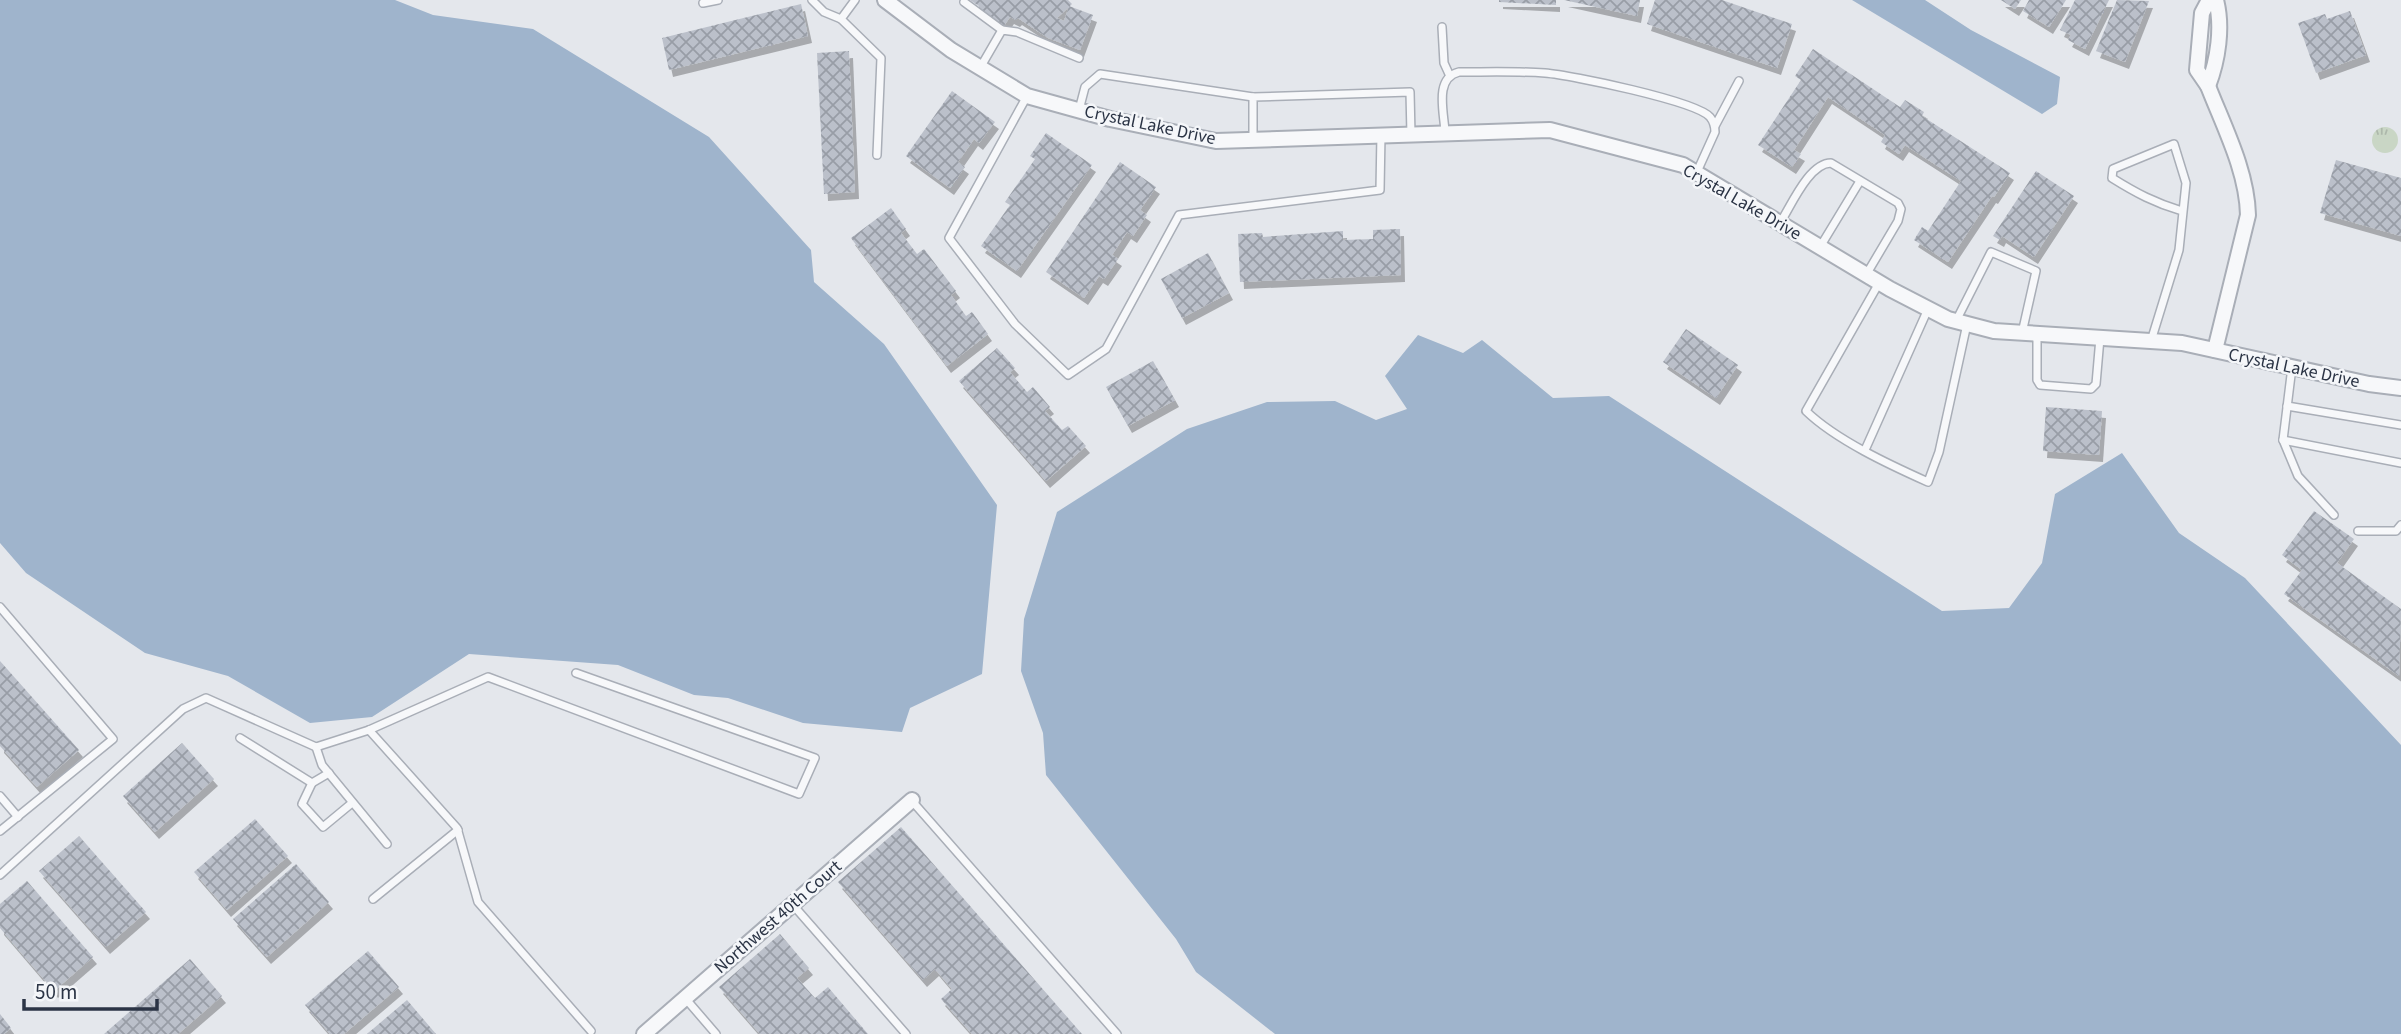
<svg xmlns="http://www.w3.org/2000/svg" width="2401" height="1034" font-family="'Source Sans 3',sans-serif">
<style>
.park{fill:url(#park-tufts)}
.water{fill:#9fb4cc}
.building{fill:url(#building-cross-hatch);filter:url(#shadow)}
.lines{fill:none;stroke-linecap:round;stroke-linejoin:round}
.lane-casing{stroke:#a9aeb7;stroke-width:10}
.street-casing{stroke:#a9aeb7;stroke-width:18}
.lane{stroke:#f7f8fa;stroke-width:7}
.street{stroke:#f7f8fa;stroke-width:14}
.labels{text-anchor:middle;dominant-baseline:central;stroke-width:5;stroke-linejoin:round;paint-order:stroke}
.street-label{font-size:18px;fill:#2b3445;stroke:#f4f6f9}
</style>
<defs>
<pattern id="park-tufts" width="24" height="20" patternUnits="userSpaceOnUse" patternTransform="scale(1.75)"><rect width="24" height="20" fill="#c9d6c5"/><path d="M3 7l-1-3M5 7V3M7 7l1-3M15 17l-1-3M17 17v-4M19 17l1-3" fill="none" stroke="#adb8ab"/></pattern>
<pattern id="building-cross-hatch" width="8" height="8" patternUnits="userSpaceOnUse" patternTransform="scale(1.75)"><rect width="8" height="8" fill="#bbc0ca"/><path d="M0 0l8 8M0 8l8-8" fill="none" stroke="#989da6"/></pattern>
<filter id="shadow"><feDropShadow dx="4" dy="7" stdDeviation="0" flood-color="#0004"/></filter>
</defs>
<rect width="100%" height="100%" fill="#e4e7ec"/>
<!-- park -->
<circle class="park" cx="2385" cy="140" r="13"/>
<!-- water -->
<g class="water">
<polygon points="0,0 395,0 433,15 533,29 709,137 811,250 814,282 884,344 997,505 982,674 910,708 902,732 803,723 728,698 694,695 618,665 469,654 372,717 310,723 228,676 145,653 26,573 0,543"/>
<polygon points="1852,0 1925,0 1971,30 2060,77 2057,104 2042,114"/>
<polygon points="1418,335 1463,353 1482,340 1553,398 1609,396 1942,611 2009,608 2042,563 2055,494 2122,453 2179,533 2245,578 2401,745 2401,1034 1275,1034 1196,972 1176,939 1046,775 1043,733 1021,671 1024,619 1057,512 1187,429 1267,402 1335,401 1376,420 1407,409 1385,376"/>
</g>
<!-- building -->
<g class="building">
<polygon points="970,0 1068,0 1072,4 1057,18 1064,21 1069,6 1093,15 1080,50 1048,38 1018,18 1016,20 1010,17 1003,27 979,10 979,6"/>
<polygon points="1499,0 1556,0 1556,5 1499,2"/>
<polygon points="1564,0 1640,0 1637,16"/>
<polygon points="1655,0 1722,0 1792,24 1777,68 1647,24"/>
<polygon points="2001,0 2021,0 2015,9"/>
<polygon points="2029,0 2066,0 2049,27 2023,11"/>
<polygon points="2075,0 2109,0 2085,49 2068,40 2071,35 2060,30"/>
<polygon points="2117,0 2149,1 2125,62 2096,51"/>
<polygon points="801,4 808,36 669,70 662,38"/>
<polygon points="2350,11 2366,55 2316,73 2298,23 2325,14 2327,19"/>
<polygon points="1813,49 1900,107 1905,100 1924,112 1922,116 2010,173 1994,197 1992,196 1948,262 1914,240 1922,227 1928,231 1961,181 1905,145 1899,154 1881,142 1885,135 1828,97 1794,150 1801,154 1792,167 1758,145 1801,80 1795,76"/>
<polygon points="849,51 855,192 824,194 817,53"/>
<polygon points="952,91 995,122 979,143 974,139 958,162 965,167 950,188 906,156"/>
<polygon points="1046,133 1092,165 1017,271 981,246 1010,205 1005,202 1035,159 1030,156"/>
<polygon points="2336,160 2401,178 2401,236 2320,213"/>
<polygon points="1120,162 1156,187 1140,210 1147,215 1133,236 1127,232 1112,255 1118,259 1104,279 1099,276 1084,298 1046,272"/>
<polygon points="2036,171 2074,196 2034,257 2002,236 2000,240 1993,236"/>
<polygon points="891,208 906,229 901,233 917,254 924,249 956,291 951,295 966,316 972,312 988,334 947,366 851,238"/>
<polygon points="1400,229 1401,275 1240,282 1238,234 1262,233 1263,237 1343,231 1343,240 1373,239 1373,230"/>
<polygon points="1208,253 1229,293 1182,318 1161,279"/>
<polygon points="1686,329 1738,365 1716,398 1663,362"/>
<polygon points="997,348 1015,368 1010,372 1027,392 1033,387 1050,407 1045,411 1062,430 1068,426 1086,446 1046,481 959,381"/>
<polygon points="1153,361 1175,400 1128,426 1106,387"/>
<polygon points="2046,407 2102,411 2099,455 2043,451"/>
<polygon points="2314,511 2354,539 2337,563 2401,609 2399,676 2284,594 2302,570 2282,555"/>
<polygon points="0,661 79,750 37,787 0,746"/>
<polygon points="182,743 214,779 155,832 123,796"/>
<polygon points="255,819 288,856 227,910 194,872"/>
<polygon points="901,827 1082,1034 972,1034 941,999 952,989 935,969 923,980 838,882"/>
<polygon points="79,836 146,912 106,947 39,871"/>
<polygon points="296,864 329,902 267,957 233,919"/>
<polygon points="27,881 93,957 54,991 0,928 0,904"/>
<polygon points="780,934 809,968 797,978 815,998 828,987 868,1034 760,1034 719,987"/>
<polygon points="368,951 399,987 344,1034 330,1034 305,1005"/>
<polygon points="190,959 222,996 178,1034 104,1034"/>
<polygon points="407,1000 436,1034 367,1034"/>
<polygon points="0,1014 11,1028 4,1034 0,1034"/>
</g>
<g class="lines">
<!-- lane casing -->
<g class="lane-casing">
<g id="lane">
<polyline points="812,0 824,12 841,19"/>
<polyline points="855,0 841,19 881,58 877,155"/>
<polyline points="964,2 1002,30"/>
<polyline points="703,3 718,0"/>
<polyline points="1442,27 1444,63 1449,74"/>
<polyline points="980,68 1002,30 1017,32 1079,58"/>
<polyline points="1027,96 949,238 1015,324 1068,375 1106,349 1179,215 1380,190 1381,134"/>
<polyline points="1079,110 1085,87 1100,74 1253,97"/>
<polyline points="1715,126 1739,81"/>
<path d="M1445 132C1444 112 1434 78 1459 72 1487 72 1516 71 1545 73 1571 75 1696 101 1710 117 1714 122 1715 127 1715 132L1696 174"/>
<polyline points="1253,140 1253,97 1410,92 1411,135"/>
<path d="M1780 223C1791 206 1809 163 1831 163L1898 203 1901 209 1898 221 1866 275"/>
<polyline points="1820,247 1860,181"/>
<path d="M1879 283 1806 411C1836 440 1890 465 1928 482L1939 452 1967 324"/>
<polyline points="1956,321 1991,252 2036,271 2022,333"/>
<polyline points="2037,335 2037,380 2040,385 2091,389 2096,384 2100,338"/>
<path d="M2151 341 2179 250 2186 183 2174 144 2113 169 2112 178C2136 193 2155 203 2182 211"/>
<polyline points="2292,367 2283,440 2298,476 2334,515"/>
<polyline points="2287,406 2401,425"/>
<polyline points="2283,440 2401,463"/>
<polyline points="1865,450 1928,309"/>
<polyline points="2358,531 2396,531 2401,525"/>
<polyline points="0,607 113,739 0,831"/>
<polyline points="369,730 457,828 478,902 591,1031"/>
<polyline points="240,738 312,783 329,773"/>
<polyline points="316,747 322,765 387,844"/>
<polyline points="312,783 302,804 323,827 352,803"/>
<polyline points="0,796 18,817"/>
<polyline points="912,801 1117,1034"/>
<polyline points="0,875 183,709 206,698 316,747 369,730 488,677 799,794 815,758 576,673"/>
<polyline points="373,899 458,830"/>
<polyline points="793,905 906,1034"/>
<polyline points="685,998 716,1034"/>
</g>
</g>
<!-- street casing -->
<g class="street-casing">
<g id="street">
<polyline points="885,0 951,50 1027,96 1110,119 1216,141 1550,130 1683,165 1890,289 1948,319 1994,331 2182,343 2369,384 2401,388"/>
<path d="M2209 0 2202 13 2197 70 2208 86C2218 60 2223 27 2216 0"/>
<path d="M2208 86C2224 127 2247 171 2248 215L2215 350"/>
<polyline points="644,1034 912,800"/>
</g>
</g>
<!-- lane -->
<use href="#lane" class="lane"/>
<!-- street -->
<use href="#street" class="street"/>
</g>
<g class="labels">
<!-- street labels -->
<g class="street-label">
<text transform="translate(1150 125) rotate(12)">Crystal Lake Drive</text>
<text transform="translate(1742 202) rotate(30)">Crystal Lake Drive</text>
<text transform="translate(2294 368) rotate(12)">Crystal Lake Drive</text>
<text transform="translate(778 917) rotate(-41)">Northwest 40th Court</text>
</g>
</g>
<!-- scale -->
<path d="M24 999v10h133v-10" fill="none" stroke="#2b3445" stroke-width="3.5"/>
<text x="35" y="999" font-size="21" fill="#2b3445" stroke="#f4f6f9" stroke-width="5" paint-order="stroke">50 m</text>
</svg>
